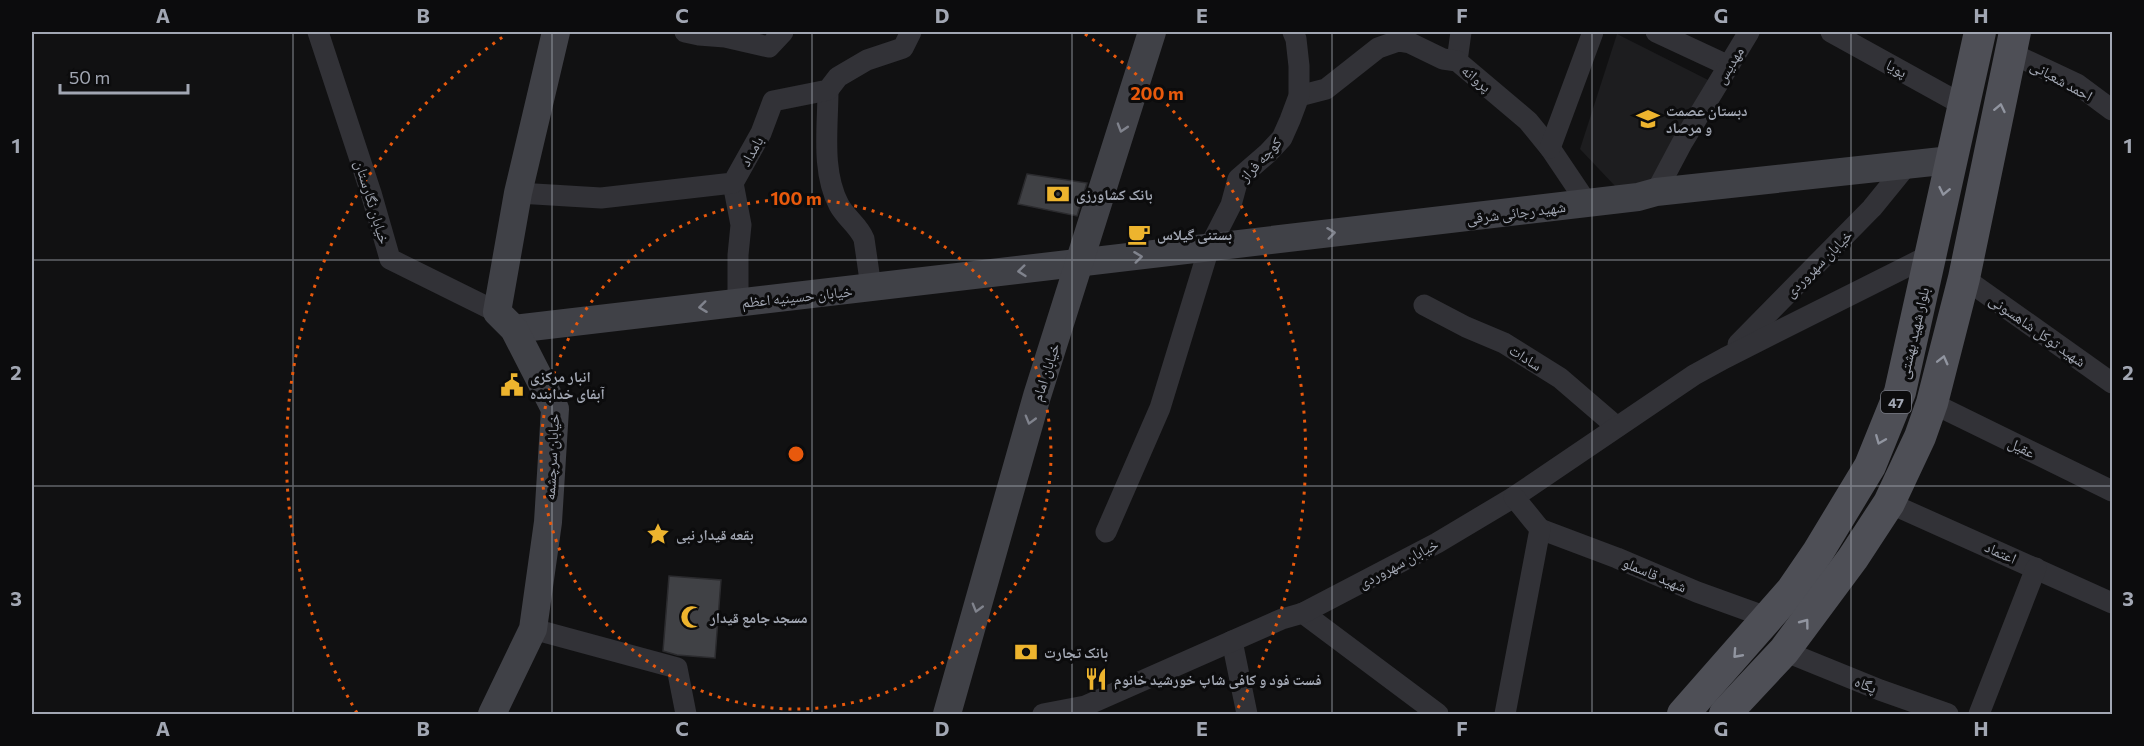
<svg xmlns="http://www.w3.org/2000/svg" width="2144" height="746" font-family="Commissioner,'Noto Naskh Arabic',sans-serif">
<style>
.built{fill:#1d1d1f}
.building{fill:#404145;stroke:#2b2b2e;stroke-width:1.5}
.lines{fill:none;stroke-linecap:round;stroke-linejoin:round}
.street{stroke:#323237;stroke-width:21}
.secondary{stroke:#404147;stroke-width:28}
.primary{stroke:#4e4f56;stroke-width:32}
.oneway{stroke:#9195a0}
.oneway2{stroke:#80838d}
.grid{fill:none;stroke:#a2a7b3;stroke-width:1.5;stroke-opacity:0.55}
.ring{fill:none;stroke:#e8590c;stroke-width:3;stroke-dasharray:3 6}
.labels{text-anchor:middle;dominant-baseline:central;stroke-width:6;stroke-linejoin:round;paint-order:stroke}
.shield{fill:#0c0c0d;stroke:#757881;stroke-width:1.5}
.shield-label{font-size:14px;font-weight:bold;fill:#a2a7b3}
.street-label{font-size:15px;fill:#a2a7b3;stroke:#0c0c0d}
.poi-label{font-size:15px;font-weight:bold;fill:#a2a7b3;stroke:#0c0c0d;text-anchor:start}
.centre{fill:#e8590c;stroke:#0c0c0d;stroke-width:3}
.ring-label{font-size:18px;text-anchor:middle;font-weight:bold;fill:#e8590c;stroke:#0c0c0d;stroke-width:6;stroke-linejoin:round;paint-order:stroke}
.neatline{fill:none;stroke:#a2a7b3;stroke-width:2}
.grid-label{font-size:20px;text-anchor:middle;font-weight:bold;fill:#a2a7b3}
</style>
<rect width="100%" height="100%" fill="#111112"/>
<!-- built -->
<polygon class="built" points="1617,34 1726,89 1667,181 1616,187 1580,149"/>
<!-- building -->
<g class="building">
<polygon points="1027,174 1087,183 1077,216 1018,204"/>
<polygon points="669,576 721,580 715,658 677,655 663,651"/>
</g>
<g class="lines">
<!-- street -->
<g class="street">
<polyline points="318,32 371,193 390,259 497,312"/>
<polyline points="685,32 699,35 725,37 769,47 783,32"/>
<polyline points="1656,32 1729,66"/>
<polyline points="1831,32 1963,105"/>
<polyline points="2011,53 2077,84 2112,110"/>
<polyline points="1457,61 1461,32"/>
<path d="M828 90C828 127 821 171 839 205 846 218 859 226 864 239L871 287"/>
<polyline points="1299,96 1326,89 1378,48 1398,41 1410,43 1443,59 1457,61 1528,121 1550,148 1587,203"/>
<polyline points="1550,148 1593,32"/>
<polyline points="733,183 741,225 738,255 738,303"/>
<polyline points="1656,192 1682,143 1749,32"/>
<polyline points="518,193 601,198 733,183 761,133 773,101 828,90 838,77 867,60 903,48 911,32"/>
<polyline points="1964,278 2112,383"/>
<polyline points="1424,305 1466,327 1504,343 1560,378 1617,427"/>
<polyline points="1738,344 1872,208 1907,165"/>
<polyline points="1932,403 2112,491"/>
<polyline points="1889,503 2112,603"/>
<polyline points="1540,529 1617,558 1697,592 1769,618"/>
<polyline points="1106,532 1160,408 1209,248 1231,205 1238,179 1268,153 1282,138 1290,120 1299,96 1299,66 1296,39 1293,32"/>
<polyline points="1303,613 1438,714"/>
<polyline points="533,629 677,668 686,714"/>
<polyline points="1232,641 1247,714"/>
<polyline points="1784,651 1880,690 1948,714"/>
<polyline points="1043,714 1085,706 1282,619 1303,613 1437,543 1514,497 1694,375 1725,358 1930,255"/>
<polyline points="1505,714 1540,529 1514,497"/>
<polyline points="1979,714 2036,568"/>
</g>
<!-- secondary -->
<g class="secondary">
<polyline points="514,329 1638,197 1656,192 1951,160"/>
<polyline points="492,714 533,629 548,522 555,409 514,329 497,312 518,193 556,32"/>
<polyline points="947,714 1037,396 1152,32"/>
</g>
<!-- primary -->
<g class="primary">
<polyline points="1683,714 1792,590 1818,552 1870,466 1900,392 1980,32"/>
<polyline points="1725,714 1784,651 1853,558 1889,503 1920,437 1932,403 1964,278 2015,32"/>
</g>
</g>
<!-- one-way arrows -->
<defs><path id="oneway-chevron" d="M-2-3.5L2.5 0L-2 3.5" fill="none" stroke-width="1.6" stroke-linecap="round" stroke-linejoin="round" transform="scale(1.5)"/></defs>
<g class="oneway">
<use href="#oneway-chevron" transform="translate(2000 108) rotate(-78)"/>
<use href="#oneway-chevron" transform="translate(1944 191) rotate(102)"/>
<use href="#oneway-chevron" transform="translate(1943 360) rotate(-76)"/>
<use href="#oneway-chevron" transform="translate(1880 440) rotate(112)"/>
<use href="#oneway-chevron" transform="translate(1805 623) rotate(-53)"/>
<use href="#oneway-chevron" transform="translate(1737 654) rotate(132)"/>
</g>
<g class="oneway2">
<use href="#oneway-chevron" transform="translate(1122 128) rotate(107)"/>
<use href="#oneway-chevron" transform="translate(1331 233) rotate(-7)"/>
<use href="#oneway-chevron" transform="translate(1138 257) rotate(-7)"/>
<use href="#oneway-chevron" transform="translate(1022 271) rotate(174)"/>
<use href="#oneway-chevron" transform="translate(703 307) rotate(173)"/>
<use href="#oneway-chevron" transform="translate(1030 420) rotate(106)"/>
<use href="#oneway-chevron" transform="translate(977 608) rotate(106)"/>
</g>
<!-- grid -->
<path class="grid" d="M293 32V714M552 32V714M812 32V714M1072 32V714M1332 32V714M1592 32V714M1851 32V714M32 260H2112M32 486H2112"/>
<!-- distance rings -->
<g class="ring">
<circle cx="796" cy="454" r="255"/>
<path d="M357 713A510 510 0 0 1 507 34M1085 34A510 510 0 0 1 1235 713"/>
</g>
<!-- icons -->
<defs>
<g id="school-bare" transform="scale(1.8)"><path d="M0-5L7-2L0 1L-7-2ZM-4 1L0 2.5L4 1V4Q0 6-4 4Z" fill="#edb42e" stroke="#0c0c0d" stroke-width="2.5" paint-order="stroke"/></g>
<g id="bank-bare" transform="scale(1.8)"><path d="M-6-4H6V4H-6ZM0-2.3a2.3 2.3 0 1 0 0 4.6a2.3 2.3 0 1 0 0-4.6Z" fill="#edb42e" stroke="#0c0c0d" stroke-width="2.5" paint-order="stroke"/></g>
<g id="cafe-bare" transform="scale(1.8)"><path d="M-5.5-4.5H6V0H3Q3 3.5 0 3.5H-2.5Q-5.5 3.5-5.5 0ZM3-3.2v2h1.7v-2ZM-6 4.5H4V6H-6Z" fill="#edb42e" stroke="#0c0c0d" stroke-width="2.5" paint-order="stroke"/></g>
<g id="civic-bare" transform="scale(1.8)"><path d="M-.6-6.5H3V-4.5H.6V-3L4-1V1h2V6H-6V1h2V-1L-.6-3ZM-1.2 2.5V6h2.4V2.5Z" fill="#edb42e" stroke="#0c0c0d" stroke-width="2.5" paint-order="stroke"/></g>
<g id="sight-bare" transform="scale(1.8)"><path d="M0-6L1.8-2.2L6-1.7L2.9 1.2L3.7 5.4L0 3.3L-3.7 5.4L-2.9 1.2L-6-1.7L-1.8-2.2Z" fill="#edb42e" stroke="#0c0c0d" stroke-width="2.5" paint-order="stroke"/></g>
<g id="mosque-bare" transform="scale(1.8)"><path d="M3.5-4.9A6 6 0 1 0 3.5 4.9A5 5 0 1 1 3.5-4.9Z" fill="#edb42e" stroke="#0c0c0d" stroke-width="2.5" paint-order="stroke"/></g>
<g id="restaurant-bare" transform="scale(1.8)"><path d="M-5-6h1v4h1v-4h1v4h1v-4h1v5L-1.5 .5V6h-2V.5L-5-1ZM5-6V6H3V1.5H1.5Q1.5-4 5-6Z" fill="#edb42e" stroke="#0c0c0d" stroke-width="2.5" paint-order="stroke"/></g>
</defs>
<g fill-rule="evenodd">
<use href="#school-bare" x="1648" y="119"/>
<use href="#bank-bare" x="1058" y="194"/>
<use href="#cafe-bare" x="1139" y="234"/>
<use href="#civic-bare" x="512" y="385"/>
<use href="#sight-bare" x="658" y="534"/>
<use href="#mosque-bare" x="692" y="617"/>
<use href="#bank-bare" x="1026" y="652"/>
<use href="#restaurant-bare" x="1096" y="679"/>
</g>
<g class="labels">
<!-- shield labels -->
<rect class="shield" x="1881" y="391" width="30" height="22" rx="4.5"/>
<g class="shield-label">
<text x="1896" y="402">47</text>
</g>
<!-- street labels -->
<g class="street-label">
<text transform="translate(1729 65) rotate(-59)">مهدیس</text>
<text transform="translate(1897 68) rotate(29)">پویا</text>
<text transform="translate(1477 78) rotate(40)">پروانه</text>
<text transform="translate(2062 80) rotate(29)">احمد شعبانی</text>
<text transform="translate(751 151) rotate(-61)">بامداد</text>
<text transform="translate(1260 159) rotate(-47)">کوچه فراز</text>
<text transform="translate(373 202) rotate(73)">خیابان نگارستان</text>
<text transform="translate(1516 212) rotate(-7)">شهید رجائی شرقی</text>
<text transform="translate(1818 263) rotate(-45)">خیابان سهروردی</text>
<text transform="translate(797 296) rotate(-6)">خیابان حسینیه اعظم</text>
<text transform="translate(2038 330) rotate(35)">شهید توکل شاهسونی</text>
<text transform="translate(1913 333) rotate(-77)">بلوار شهید بهشتی</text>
<text transform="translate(1526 357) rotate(32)">سادات</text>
<text transform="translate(1045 372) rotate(-72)">خیابان امام</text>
<text transform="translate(2022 447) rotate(26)">عقیل</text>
<text transform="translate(551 457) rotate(-87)">خیابان سرچشمه</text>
<text transform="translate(2001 552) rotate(24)">اعتماد</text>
<text transform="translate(1398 563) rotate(-28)">خیابان سهروردی</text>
<text transform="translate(1655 574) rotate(23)">شهید قاسملو</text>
<text transform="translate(1866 684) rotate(22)">پگاه</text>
</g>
<!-- poi labels -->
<g class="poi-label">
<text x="1666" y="110">دبستان عصمت<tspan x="1666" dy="17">و مرصاد</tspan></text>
<text x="1076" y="194">بانک کشاورزی</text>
<text x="1157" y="234">بستنی گیلاس</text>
<text x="530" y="376">انبار مرکزی<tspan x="530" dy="17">آبفای خدابنده</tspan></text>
<text x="676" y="534">بقعه قیدار نبی</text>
<text x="710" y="617">مسجد جامع قیدار</text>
<text x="1044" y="652">بانک تجارت</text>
<text x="1114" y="679">فست فود و کافی شاپ خورشید خانوم</text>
</g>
</g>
<circle cx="796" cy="454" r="9" class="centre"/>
<g class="ring-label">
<text x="1157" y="100">200 m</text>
<text x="796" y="205">100 m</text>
</g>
<!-- border -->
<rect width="2144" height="746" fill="none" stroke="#0c0c0d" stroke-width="66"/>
<!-- scale -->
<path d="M60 84v9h128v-9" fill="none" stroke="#a2a7b3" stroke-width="3"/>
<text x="69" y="84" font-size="18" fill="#a2a7b3" stroke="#0c0c0d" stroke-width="4.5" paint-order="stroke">50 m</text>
<rect x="33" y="33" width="2078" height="680" class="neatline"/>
<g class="grid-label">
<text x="163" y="23">A</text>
<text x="423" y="23">B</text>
<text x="682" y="23">C</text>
<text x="942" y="23">D</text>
<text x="1202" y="23">E</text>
<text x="1462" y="23">F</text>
<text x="1721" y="23">G</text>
<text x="1981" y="23">H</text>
<text x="16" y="153">1</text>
<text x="2128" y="153">1</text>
<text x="16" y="380">2</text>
<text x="2128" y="380">2</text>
<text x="16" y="606">3</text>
<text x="2128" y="606">3</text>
<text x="163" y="736">A</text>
<text x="423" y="736">B</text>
<text x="682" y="736">C</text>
<text x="942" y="736">D</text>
<text x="1202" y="736">E</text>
<text x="1462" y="736">F</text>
<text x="1721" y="736">G</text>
<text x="1981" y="736">H</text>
</g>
</svg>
